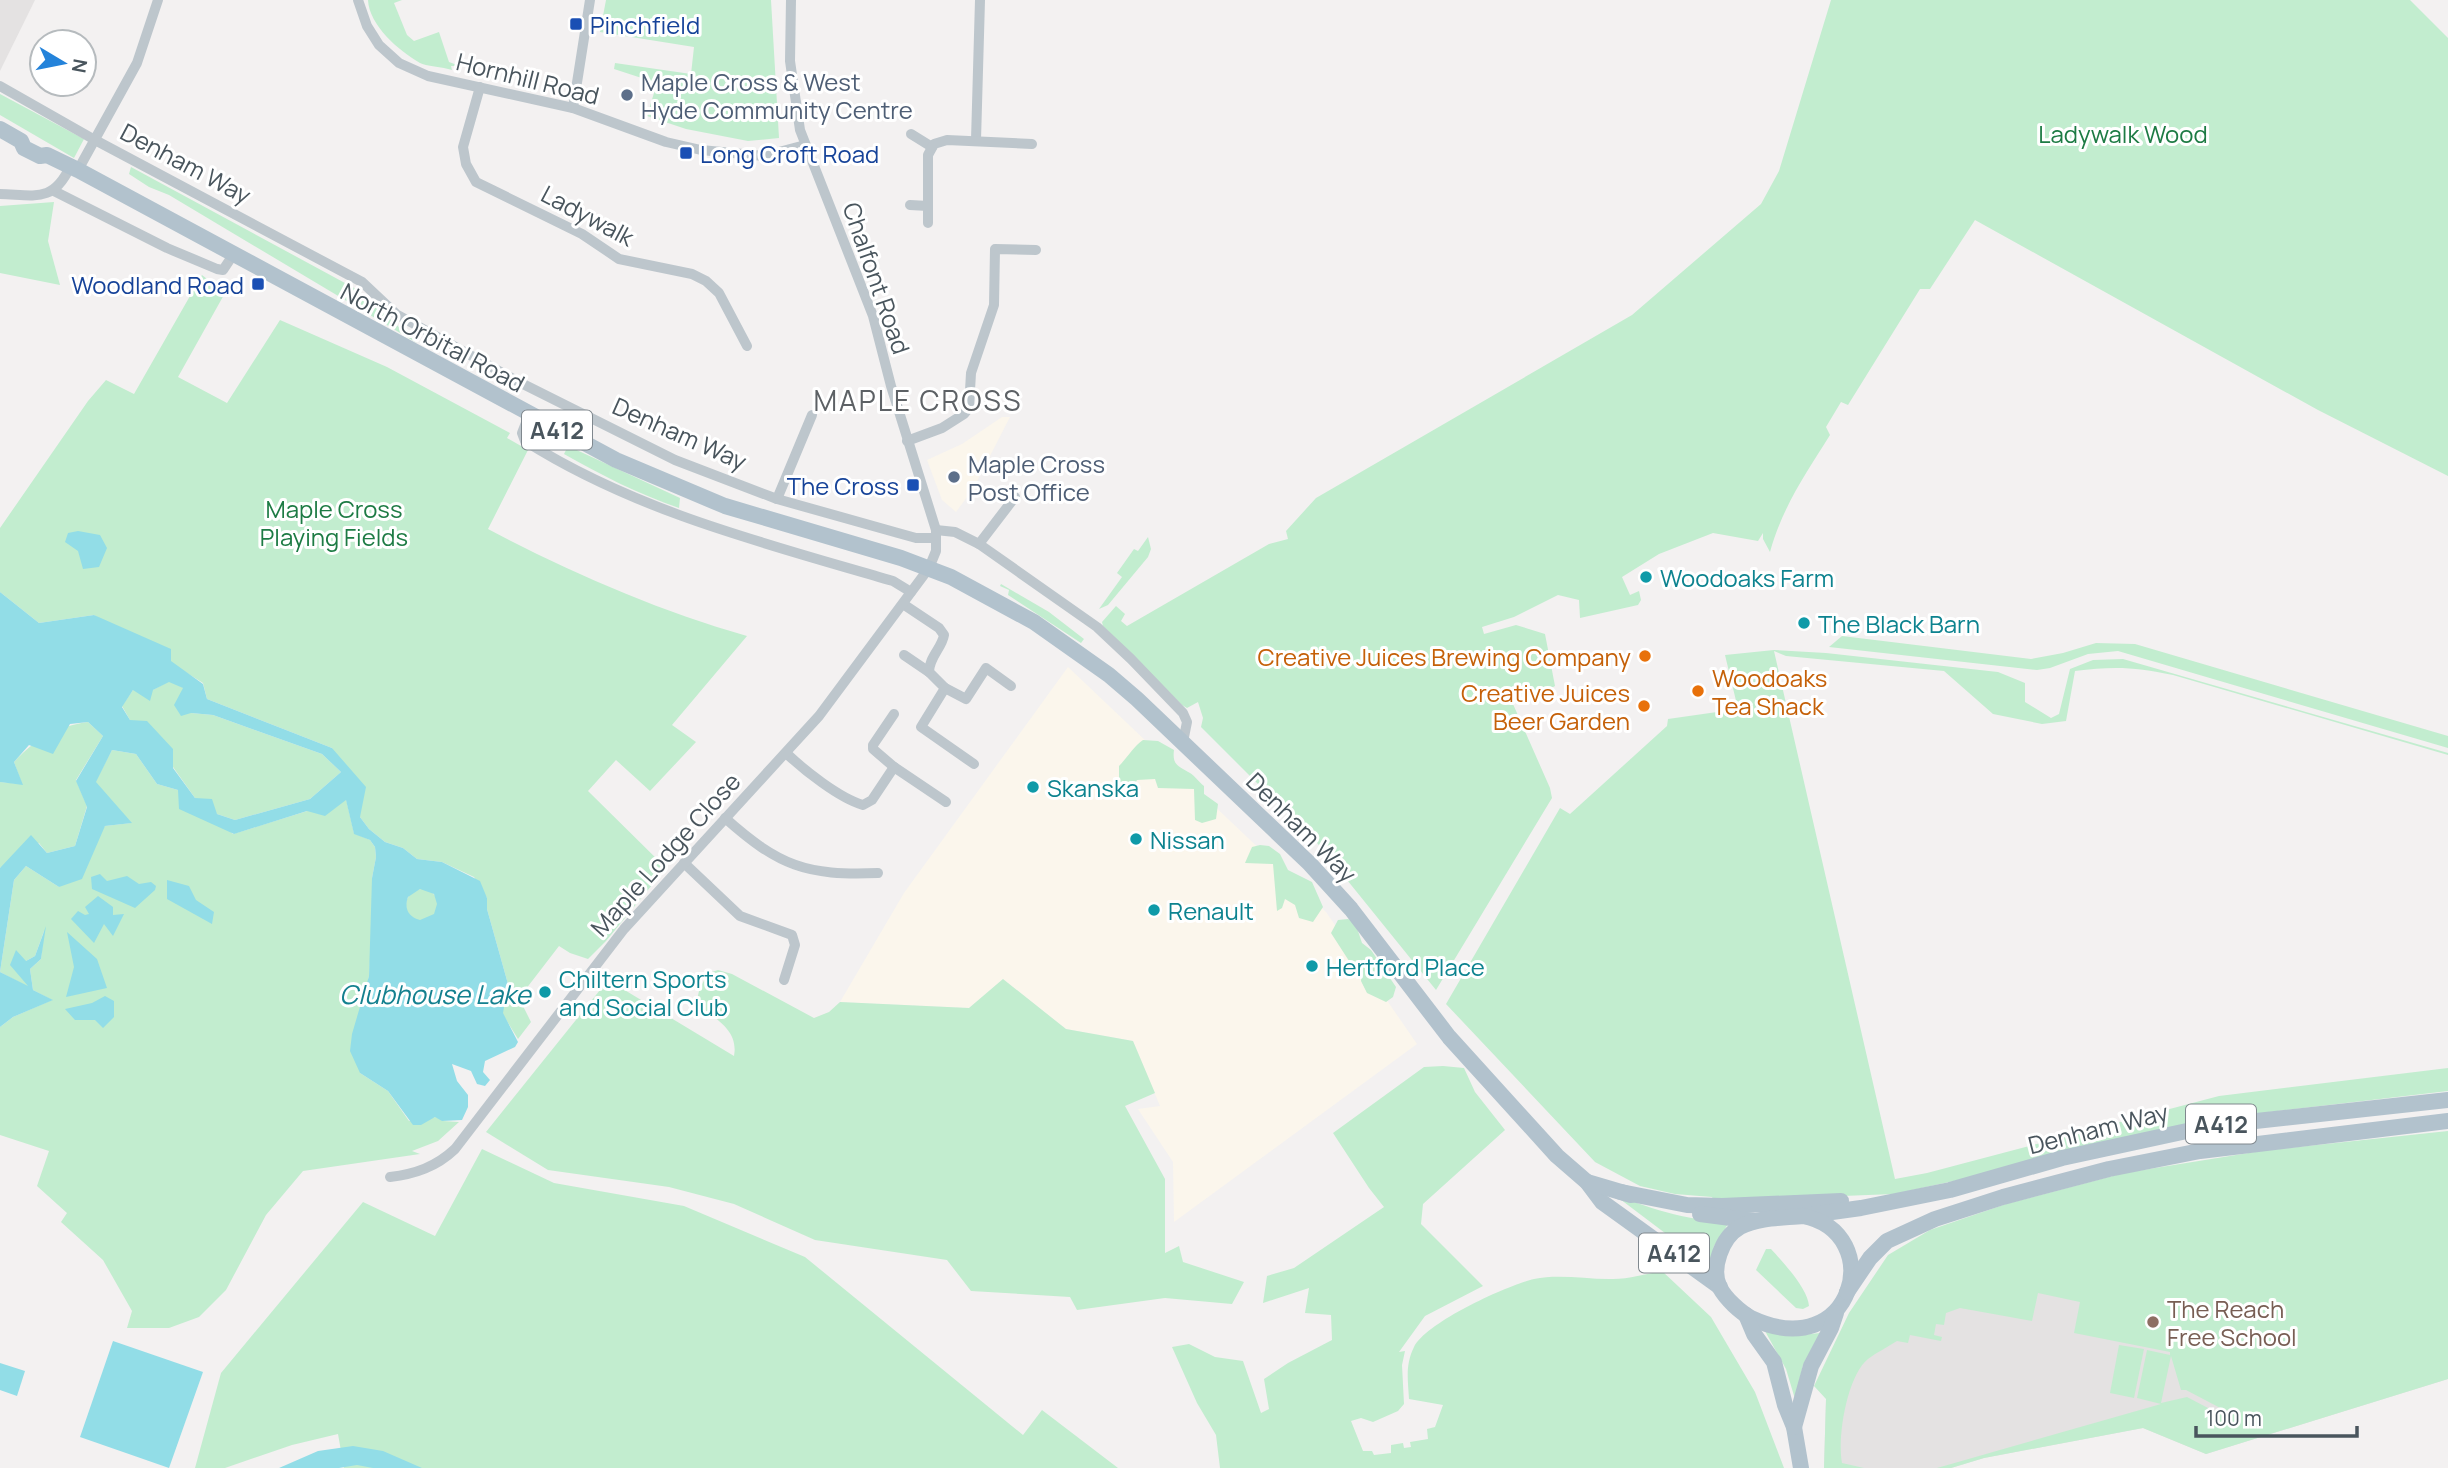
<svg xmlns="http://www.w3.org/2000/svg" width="2448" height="1468" font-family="Manrope,sans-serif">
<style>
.commercial{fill:#fbf6ec}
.education{fill:#e4e2e2}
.green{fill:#c2edcf;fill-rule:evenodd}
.water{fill:#92dde7;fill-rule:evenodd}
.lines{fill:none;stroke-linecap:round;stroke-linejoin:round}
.minor{stroke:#bdc6cc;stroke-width:10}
.primary{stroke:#b2c2cd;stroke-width:16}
.transit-dot{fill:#1a4fb4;stroke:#fff;stroke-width:2.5}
.service-dot{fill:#5c6f8a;stroke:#fff;stroke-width:2.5}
.culture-dot{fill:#0f9aa8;stroke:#fff;stroke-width:2.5}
.food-dot{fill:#e8710a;stroke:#fff;stroke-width:2.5}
.education-dot{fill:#8d6e63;stroke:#fff;stroke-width:2.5}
.labels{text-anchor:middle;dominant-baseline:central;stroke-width:6;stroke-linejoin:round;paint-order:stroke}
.shield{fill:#fff;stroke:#80888e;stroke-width:2}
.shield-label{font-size:23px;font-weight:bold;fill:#49555d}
.transit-label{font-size:24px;fill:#164399;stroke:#fff;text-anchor:start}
.street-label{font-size:24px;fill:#49555d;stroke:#fff}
.service-label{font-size:24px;fill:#4e5e75;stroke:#fff;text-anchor:start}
.park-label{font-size:24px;fill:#1d7b44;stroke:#fff}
.culture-label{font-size:24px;fill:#0d838f;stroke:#fff;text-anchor:start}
.food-label{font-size:24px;fill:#c56008;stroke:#fff;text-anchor:end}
.education-label{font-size:24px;fill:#785e54;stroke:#fff;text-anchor:start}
.water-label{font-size:26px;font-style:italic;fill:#14808f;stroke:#fff}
.quarter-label{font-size:28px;letter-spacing:2px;fill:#5d6165;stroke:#fff}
</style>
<rect width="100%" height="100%" fill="#f3f1f1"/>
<!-- commercial -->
<g class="commercial">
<polygon points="1002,417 1010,417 973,489 956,512 942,500 927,460 962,444"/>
<polygon points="1068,667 1326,912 1417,1044 1174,1222 1173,1162 1138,1109 1160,1106 1133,1041 1066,1029 1003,979 969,1008 840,1002 904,893"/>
</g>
<!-- education -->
<g class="education">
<polygon points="0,0 35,0 0,71"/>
<polygon points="1932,1248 2448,1379 2206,1454 2143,1428 1984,1458 1951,1468 1824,1468 1826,1399"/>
</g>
<!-- green -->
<g class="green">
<path d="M368 0H402L394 3 407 35 414 41 439 32 449 62 460 66H451L452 70C443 67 425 66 420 63 399 51 369 25 368 0Z"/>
<polygon points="606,0 771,0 779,138 748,141 686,129 647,116 657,83 614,69 615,63 691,74 694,47 600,32"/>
<path d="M1831 0H2410L2448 38V476L2318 410 1975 220 1930 289H1920L1848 405 1841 402 1826 427 1830 435C1806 473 1782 508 1770 552L1763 539V533L1758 541 1713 533 1659 554 1622 577 1630 595 1639 591 1641 600 1638 605 1580 618 1579 600 1558 595 1514 617 1482 627 1484 634 1516 625 1545 634 1555 686 1544 692 1509 695 1550 788 1552 798 1436 990 1318 844 1201 727 1203 718 1198 702 1187 708 1182 705 1103 626 1102 622 1116 606 1125 614 1121 621 1127 626 1269 544 1288 539 1286 531 1316 498 1632 315 1761 204 1779 171Z"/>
<polygon points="0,94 84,139 74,158 0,115"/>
<polygon points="131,167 356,289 417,343 169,195 149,187 129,174"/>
<polygon points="54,202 48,241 60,285 0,273 0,206"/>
<path d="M202 275 225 293 178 377 227 403 280 320 387 367 510 433 507 438 528 450 488 529C571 573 657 610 747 636L672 725 696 742 650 791 616 760 588 791 666 868 606 941 588 959 570 953 559 946 519 998 531 1022 518 1039 502 1013 508 984 487 909V898L474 877 442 862 417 859 403 848 385 842 369 829 360 817 332 748 207 699 203 683 94 615 39 623 0 592V528L88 401 106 380 134 394Z"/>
<path d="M568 446 680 498 679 508C638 494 601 475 564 454Z"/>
<polygon points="1148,537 1151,549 1148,557 1108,605 1099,609 1122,577 1117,573 1134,549 1138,551"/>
<polygon points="1001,584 1049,612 1084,639 1081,643 1008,595 1009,590 1000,586"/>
<polygon points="1842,636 2031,659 2063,653 2096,643 2135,644 2448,736 2448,748 2118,651 2088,654 2050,668 2037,670 1829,647"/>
<path d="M1774 650 1826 653 1998 672 2025 683V702L2051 718 2059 714 2070 669 2093 660 2123 659 2448 753V755L2173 675C2136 667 2113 666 2075 671L2066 721 2042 724 1993 714 1944 671 1786 656 1774 651 1895 1179 1927 1173 2219 1096 2448 1068V1091L2269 1112 1894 1194 1714 1201 1712 1197 1675 1194 1640 1186 1595 1162 1446 1004 1560 808 1570 814 1667 726 1668 719 1738 709 1725 655Z"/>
<polygon points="169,681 184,688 191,713 213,715 322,754 341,772 310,799 235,820 217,814 195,798 173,767 130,720 122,706 133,690 153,690"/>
<path d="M88 722 103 736 76 780 87 806 75 846 47 853 39 843 0 868V782L22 784 14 762C34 740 58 726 88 722Z"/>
<path d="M1143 740 1158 741 1174 750C1172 765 1178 766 1190 773 1195 776 1199 782 1204 786V794L1218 804 1216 819 1202 823 1195 820 1194 789 1158 788 1155 779 1137 780 1135 784 1119 786V766C1128 757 1133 747 1143 740Z"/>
<polygon points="112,750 136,754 157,784 178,790 233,834 346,799 354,833 370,840 375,847 376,857 372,878 372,933 369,976 364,999 360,1073 388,1091 409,1121 436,1117 443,1121 459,1122 438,1141 412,1151 420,1154 303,1171 266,1215 226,1290 199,1317 169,1328 127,1328 132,1311 103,1260 61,1222 67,1213 37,1186 49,1151 0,1135 0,1027 13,1017 52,1000 33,990 30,969 41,959 44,931 35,956 26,961 30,988 0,972 14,880 26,866 59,887 105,826 131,823 95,782"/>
<polygon points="1260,845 1269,846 1280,854 1288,870 1312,882 1323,907 1313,922 1299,918 1295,905 1285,899 1282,908 1277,911 1273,864 1245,863 1252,847"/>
<circle cx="422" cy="905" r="16"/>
<polygon points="1348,919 1355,922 1362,943 1371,950 1396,987 1393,997 1386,1002 1367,993 1361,981 1362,970 1351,964 1331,933 1338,920"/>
<path d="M718 970 732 974 814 1018 829 1012 840 1002 969 1008 1003 979 1066 1029 1133 1041 1155 1093 1125 1106 1165 1179V1253L1179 1246 1183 1262 1244 1282 1232 1304 1165 1298 1077 1310 1070 1297 971 1291 947 1260 815 1240 734 1204 669 1187 548 1170 486 1132 608 980 734 1056C739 1029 714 1019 698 1004 696 992 703 982 709 973Z"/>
<path d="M1443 1066 1464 1068 1475 1092 1505 1130 1423 1204 1421 1224 1483 1286 1425 1316 1399 1352 1405 1351 1402 1365 1404 1404 1398 1411 1373 1422 1361 1418 1351 1421 1363 1451H1372L1374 1455 1391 1453V1445L1403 1443 1404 1448 1411 1447 1410 1442 1428 1439 1427 1429 1435 1427 1443 1405 1409 1399C1408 1380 1405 1365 1414 1347 1427 1322 1506 1286 1534 1279 1558 1274 1584 1279 1609 1279 1626 1280 1645 1274 1662 1271L1711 1317 1755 1392 1784 1468H1220L1216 1435 1197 1403 1172 1347 1189 1344 1215 1357 1243 1361 1261 1413 1269 1409 1264 1379 1288 1363 1332 1340 1331 1315 1305 1313 1309 1288 1263 1303 1267 1276 1294 1268 1384 1207 1369 1188 1333 1133 1424 1067Z"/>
<path d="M2448 1131V1379L2206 1454 2143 1428 1984 1458 1951 1468H1937L2161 1404 2137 1398 2147 1350 2170 1355V1352L2074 1333 2080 1302 2038 1293 2032 1321 1960 1308 1946 1313 1944 1325 1936 1324 1934 1335 1942 1337 1941 1341 1910 1335 1908 1343 1897 1341C1888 1347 1877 1352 1868 1359 1847 1376 1837 1437 1842 1463L1864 1468H1824L1826 1399 1814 1386 1849 1313 1888 1255 1930 1230 2006 1204 2124 1173 2261 1151ZM2171 1356 2181 1390H2186L2226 1411 2229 1419 2187 1397 2161 1403Z"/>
<polygon points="482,1149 554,1183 684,1206 805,1257 1023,1435 1042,1410 1118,1468 344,1468 338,1434 292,1445 225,1468 195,1468 221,1373 363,1202 435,1236"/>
<path d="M1608 1190C1647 1210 1685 1218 1728 1224L1714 1246 1710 1267Z"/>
<path d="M1766 1249H1771C1783 1262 1808 1289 1809 1306L1803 1309 1796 1308 1756 1270Z"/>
<polygon points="1765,1331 1791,1336 1820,1333 1803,1365 1795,1399 1786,1369"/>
<polygon points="2119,1345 2144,1349 2134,1398 2110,1393"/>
</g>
<!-- water -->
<g class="water">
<polygon points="78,531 100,535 107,548 99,567 83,569 78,551 65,542 68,533"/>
<path d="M0 592 39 623 94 615 171 649V661L203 684 207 699 332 748 366 787 360 817 369 829 385 842 403 848 417 859 442 862 480 881 487 898V909L508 984 503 1013 518 1042 515 1047 485 1061 483 1072 490 1080 485 1086 477 1084 471 1071 452 1064 457 1081 468 1095V1107L462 1120 442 1121 435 1117 421 1125H413L388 1091 360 1073 350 1051 352 1034 369 976 372 878 376 857 375 847 370 840 354 834 346 800 325 816 307 811 234 834 179 809 178 790 157 784 136 754 112 750 96 782 132 823 105 826 82 879 59 887 26 866 14 880 0 972 28 986 10 965 16 950 26 961 35 956 46 926 41 959 30 969 33 990 53 1000 13 1017 0 1027V868L31 835 47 853 75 846 87 807 76 781 103 736 88 722 70 724 53 754 29 745 14 762 23 785 0 782ZM169 682 183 688 174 705 181 716 191 713 213 715 322 754 341 772 310 799 235 820 217 814 212 799 195 798 173 768V749L147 721 130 720 122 707 133 690 150 701 153 690ZM420 889 434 894 437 904 434 914 420 920C408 917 404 908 408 897Z"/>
<polygon points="100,874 107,881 127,876 139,884 151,882 156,886 155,890 135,908 92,889 91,877"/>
<polygon points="167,880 189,886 196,900 214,912 212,924 167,899"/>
<polygon points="98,896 113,907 113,915 124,914 113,936 104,924 94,943 71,919 78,911 85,915 89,914 85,907"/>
<polygon points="67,932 97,959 107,988 66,997 74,967"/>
<polygon points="105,996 114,1001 114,1017 103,1028 95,1020 75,1020 65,1009 92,1003"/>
<polygon points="113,1341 203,1372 169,1468 80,1437"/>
<polygon points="0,1363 25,1371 17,1396 0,1390"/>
<polygon points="353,1446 383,1451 422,1468 373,1468 357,1465 339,1468 279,1468 318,1451"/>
</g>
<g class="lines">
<!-- minor -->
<g class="minor">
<polyline points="358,0 367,26 379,45 399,63 428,76 573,108 666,142 701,150 764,156 805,145"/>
<polyline points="0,86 95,140 362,282 396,314 517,381 675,460 777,499 898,533 916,538 936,538"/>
<polyline points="480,87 463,147 466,164 476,182 582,234 619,259 692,274 706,281 719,293 747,346"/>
<polyline points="573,108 590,0"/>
<polyline points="911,134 932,147"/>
<polyline points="976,140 980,0"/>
<polyline points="78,170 137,63 158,0"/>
<polyline points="54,191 167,248 217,269 223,270 233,255"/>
<path d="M0 194C35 195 53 203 70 167"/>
<polyline points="910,205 928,206"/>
<polyline points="928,223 928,155 934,144 947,140 1032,144"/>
<path d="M529 415 522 433 525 441C637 512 767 544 893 581L911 592"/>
<polyline points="907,441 942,428 964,414 969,408 971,373 994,305 995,249 1036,250"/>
<polyline points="777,499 812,415"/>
<polyline points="936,530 955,532 979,544 1097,627 1131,659 1183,713 1187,722 1183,742"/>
<polyline points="979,544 1015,497"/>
<path d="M903 604 939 628 944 635C942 648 929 657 929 672L945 688 921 727 974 764"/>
<polyline points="904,655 929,672"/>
<polyline points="945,688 966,699 986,668 1011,686"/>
<polyline points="894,714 873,745 873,749 894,767 946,802"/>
<path d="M786 753C804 770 839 798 863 805L872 800 894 767"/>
<path d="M725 818C779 866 806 876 878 873"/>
<polyline points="684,863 740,916 792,935 795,945 784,980"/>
<path d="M390 1177C415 1174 436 1167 455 1149L624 929 819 716 929 568 936 551V530L891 386 873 316 800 130 790 61 791 0"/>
</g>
<!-- primary -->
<g class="primary">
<polyline points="0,129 21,141 24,148 40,156 47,155 78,170 616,460 725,506 901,558 951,577 1034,622 1109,675 1137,699 1310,864 1351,909 1449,1037 1557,1156 1587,1182 1602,1202 1720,1287"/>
<polyline points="1587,1182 1631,1195"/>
<polyline points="1621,1192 1687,1205 1722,1206 1841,1201"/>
<polyline points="1700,1214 1754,1221"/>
<polyline points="1803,1216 1861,1208 1950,1190 2062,1158 2210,1126 2448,1100"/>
<path d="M1803 1216C1888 1233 1854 1366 1751 1318 1740 1312 1726 1299 1720 1288 1710 1269 1722 1237 1740 1227 1759 1217 1783 1218 1803 1216Z"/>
<polyline points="1847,1292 1870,1258 1887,1241 1935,1219 2003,1197 2109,1169 2200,1151 2448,1121"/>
<polyline points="1746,1315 1754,1334 1774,1362 1785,1405 1794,1427 1801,1468"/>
<polyline points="1794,1427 1811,1366 1831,1328 1836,1313"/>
</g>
</g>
<!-- markers -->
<g class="transit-dot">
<rect x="569" y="17" width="14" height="14" rx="3.5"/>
<rect x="679" y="146" width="14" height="14" rx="3.5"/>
<rect x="251" y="277" width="14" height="14" rx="3.5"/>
<rect x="906" y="478" width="14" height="14" rx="3.5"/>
</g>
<g class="service-dot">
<circle cx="627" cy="95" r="7"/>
<circle cx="954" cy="477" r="7"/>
</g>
<g class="culture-dot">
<circle cx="1646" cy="577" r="7"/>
<circle cx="1804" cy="623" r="7"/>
<circle cx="1033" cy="787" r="7"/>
<circle cx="1136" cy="839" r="7"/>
<circle cx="1154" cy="910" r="7"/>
<circle cx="1312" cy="966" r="7"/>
<circle cx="545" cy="992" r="7"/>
</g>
<g class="food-dot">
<circle cx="1645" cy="656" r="7"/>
<circle cx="1698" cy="691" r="7"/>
<circle cx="1644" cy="706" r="7"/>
</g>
<circle class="education-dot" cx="2153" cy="1322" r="7"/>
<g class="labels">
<!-- shield labels -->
<g class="shield">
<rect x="522" y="410.5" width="70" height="39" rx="5"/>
<rect x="2186" y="1104.5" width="70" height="39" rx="5"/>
<rect x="1639" y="1233.5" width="70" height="39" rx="5"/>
</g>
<g class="shield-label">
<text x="557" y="430">A412</text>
<text x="2221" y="1124">A412</text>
<text x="1674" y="1253">A412</text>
</g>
<!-- transit labels -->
<g class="transit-label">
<text x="590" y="24">Pinchfield</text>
<text x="700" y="153">Long Croft Road</text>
<text x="244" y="284" text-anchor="end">Woodland Road</text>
<text x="899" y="485" text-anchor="end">The Cross</text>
</g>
<!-- street labels -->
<g class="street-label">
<text transform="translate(528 78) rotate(14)">Hornhill Road</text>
<text transform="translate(186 163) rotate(28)">Denham Way</text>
<text transform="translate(588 215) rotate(28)">Ladywalk</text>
<text transform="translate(877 278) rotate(71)">Chalfont Road</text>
<text transform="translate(433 337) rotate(28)">North Orbital Road</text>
<text transform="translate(680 433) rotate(24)">Denham Way</text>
<text transform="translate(1302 827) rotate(45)">Denham Way</text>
<text transform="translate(665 854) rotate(-48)">Maple Lodge Close</text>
<text transform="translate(2098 1128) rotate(-14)">Denham Way</text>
</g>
<!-- service labels -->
<g class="service-label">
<text x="641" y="81">Maple Cross &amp; West<tspan x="641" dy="28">Hyde Community Centre</tspan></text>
<text x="968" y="463">Maple Cross<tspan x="968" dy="28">Post Office</tspan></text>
</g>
<!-- park labels -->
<g class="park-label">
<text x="2123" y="133">Ladywalk Wood</text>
<text x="334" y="508">Maple Cross<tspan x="334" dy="28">Playing Fields</tspan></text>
</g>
<!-- culture labels -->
<g class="culture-label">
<text x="1660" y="577">Woodoaks Farm</text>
<text x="1818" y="623">The Black Barn</text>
<text x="1047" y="787">Skanska</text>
<text x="1150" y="839">Nissan</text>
<text x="1168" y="910">Renault</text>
<text x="1326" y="966">Hertford Place</text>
<text x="559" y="978">Chiltern Sports<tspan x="559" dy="28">and Social Club</tspan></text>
</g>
<!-- food labels -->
<g class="food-label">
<text x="1631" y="656">Creative Juices Brewing Company</text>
<text x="1712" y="677" text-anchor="start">Woodoaks<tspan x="1712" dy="28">Tea Shack</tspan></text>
<text x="1630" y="692">Creative Juices<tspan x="1630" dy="28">Beer Garden</tspan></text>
</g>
<!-- education labels -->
<g class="education-label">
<text x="2167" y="1308">The Reach<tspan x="2167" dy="28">Free School</tspan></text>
</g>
<!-- water labels -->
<g class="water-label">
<text x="435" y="994">Clubhouse Lake</text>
</g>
<!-- quarter labels -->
<g class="quarter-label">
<text x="918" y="400">MAPLE CROSS</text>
</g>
</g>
<!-- north arrow -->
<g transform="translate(63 63) rotate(100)"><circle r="33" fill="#ffffff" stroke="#b6bbbe" stroke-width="2"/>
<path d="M0-5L12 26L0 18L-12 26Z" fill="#2483da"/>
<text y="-10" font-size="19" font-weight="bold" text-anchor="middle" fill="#49555d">N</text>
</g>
<!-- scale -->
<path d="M2196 1426v10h161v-10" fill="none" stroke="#49555d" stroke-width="3.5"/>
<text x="2206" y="1426" font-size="21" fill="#49555d" stroke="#ffffff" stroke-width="5" paint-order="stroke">100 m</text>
</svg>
